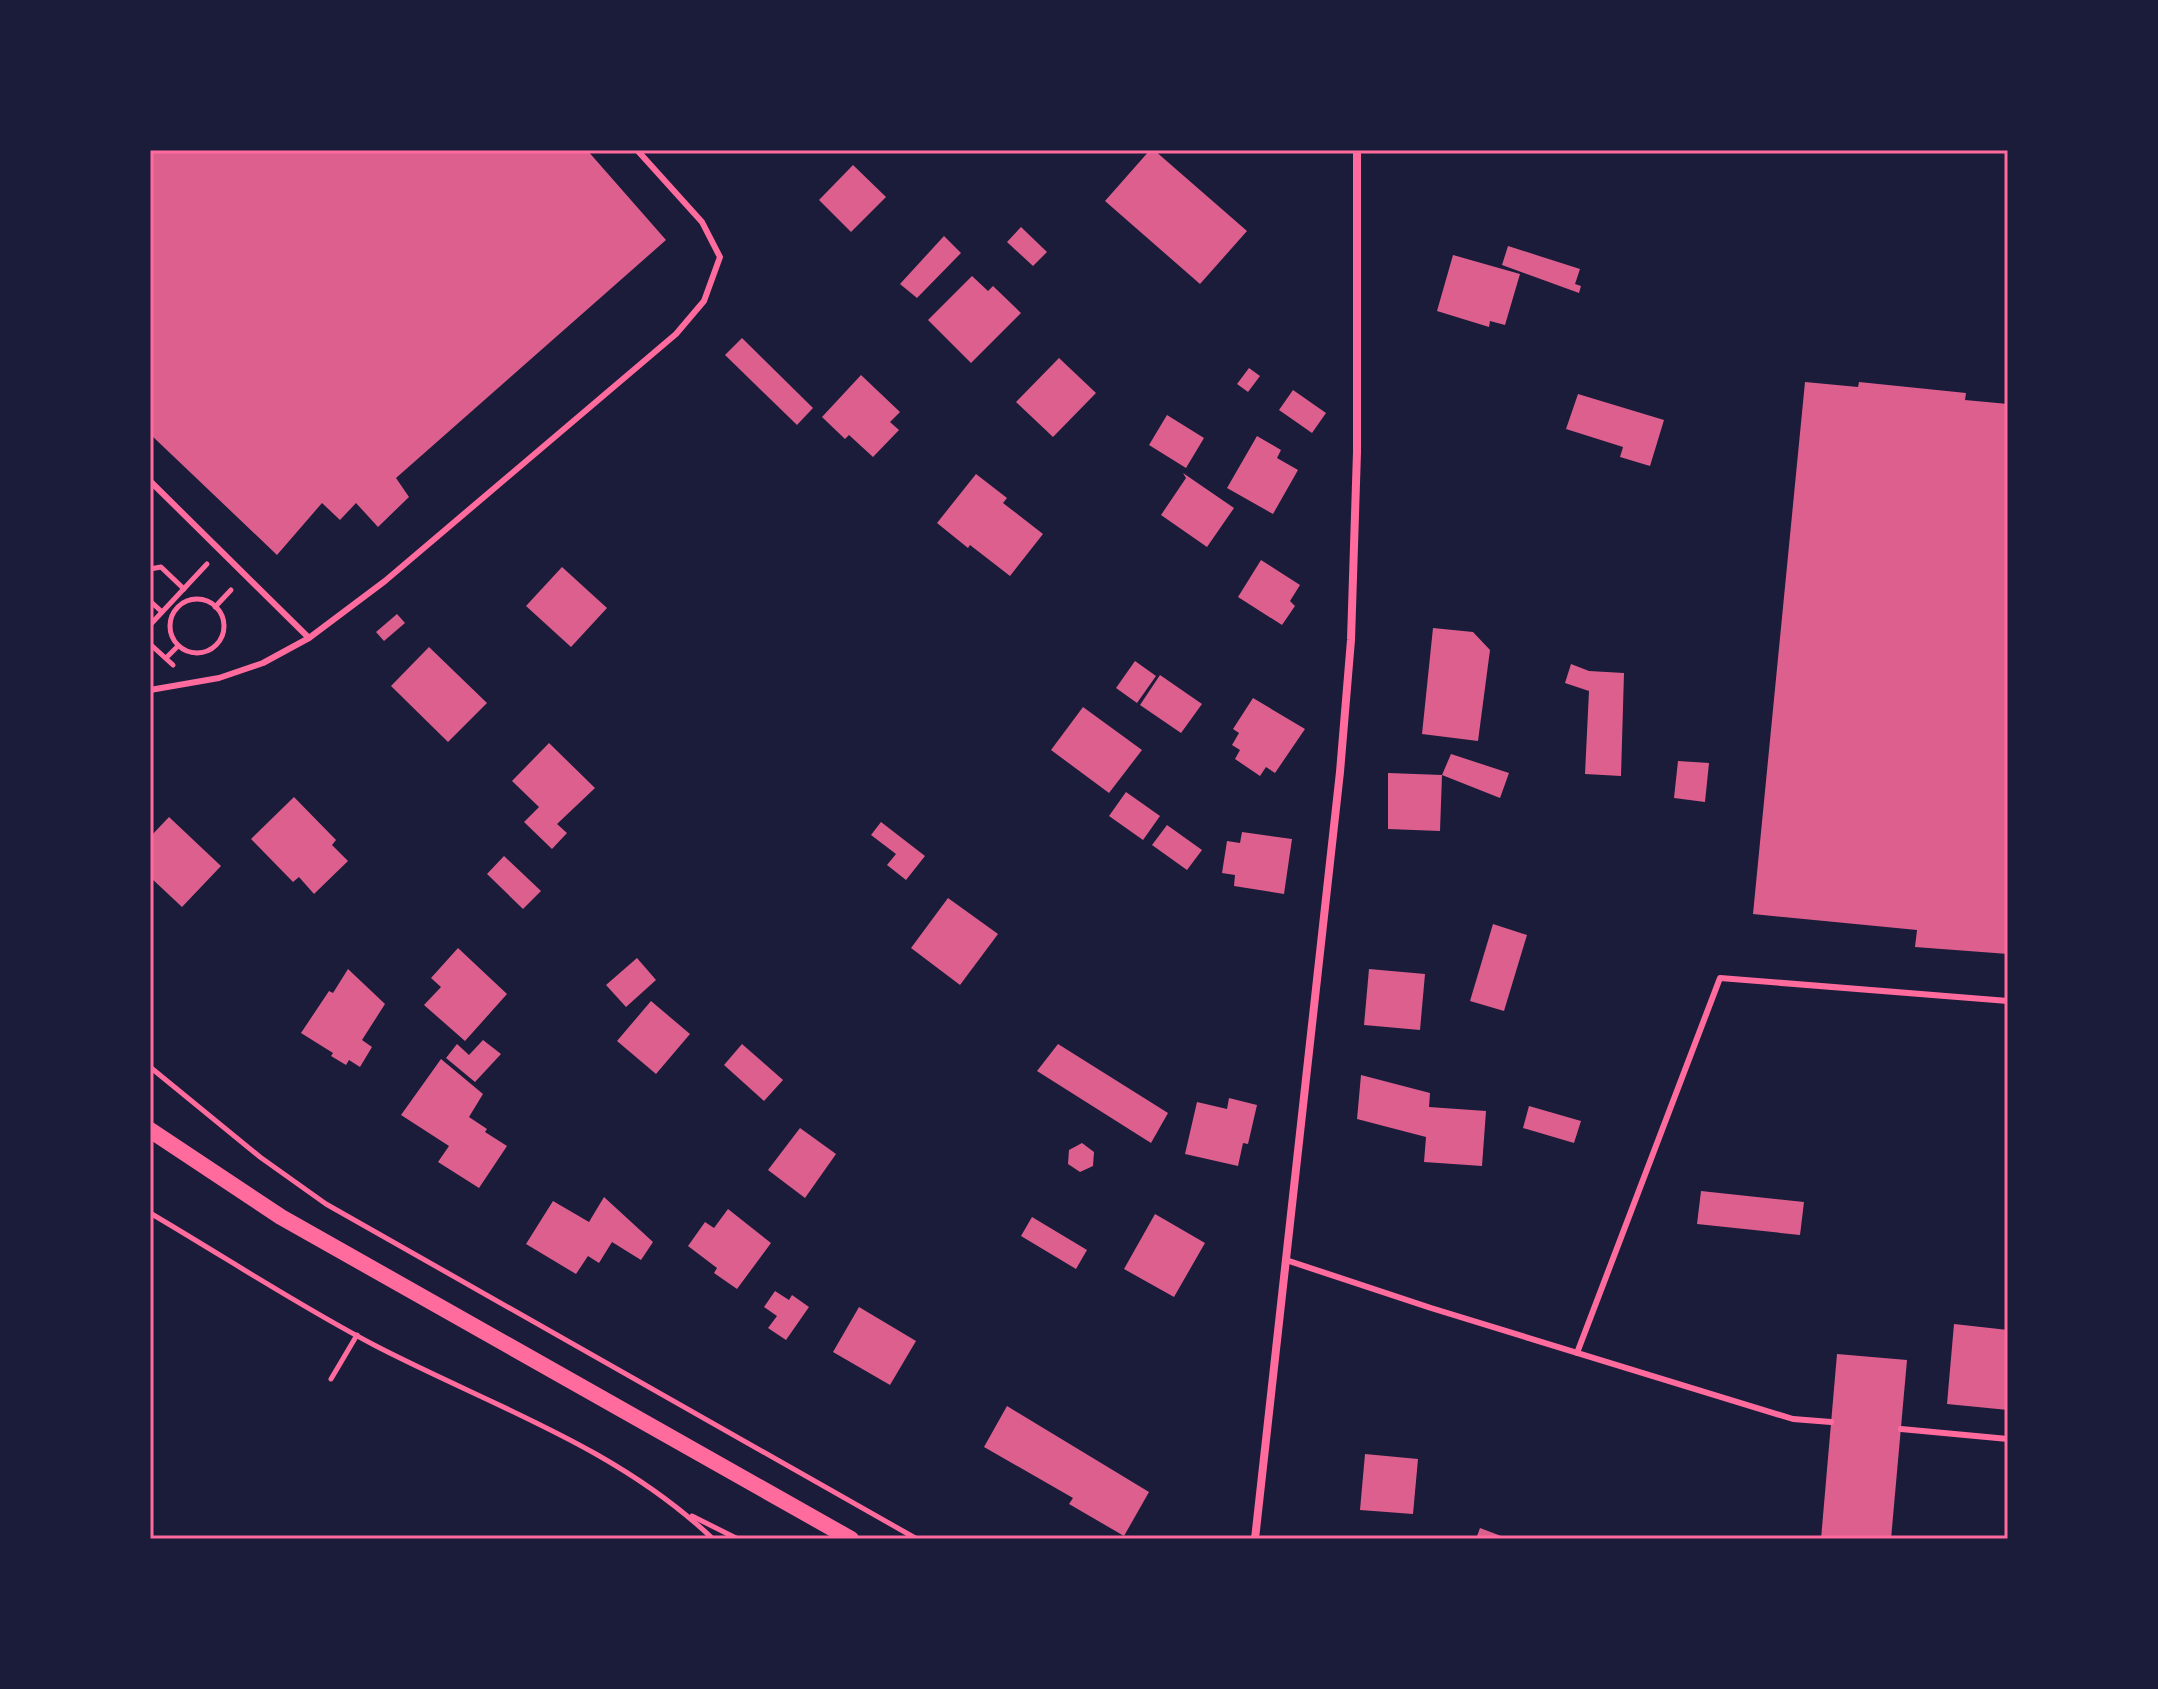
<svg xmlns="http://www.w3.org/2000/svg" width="2158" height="1689" font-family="Manrope,sans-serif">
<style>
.building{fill:#dd5f8e}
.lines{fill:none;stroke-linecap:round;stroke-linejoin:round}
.path{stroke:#ff6b9d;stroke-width:5}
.service{stroke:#ff6b9d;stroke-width:6}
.minor{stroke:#ff6b9d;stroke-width:8}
.secondary{stroke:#ff6b9d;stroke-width:16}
.neatline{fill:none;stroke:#ff6b9d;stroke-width:3}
</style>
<rect width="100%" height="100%" fill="#1b1b3a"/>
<!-- building -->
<g class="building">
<polygon points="150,150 587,150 666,240 396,478 409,497 378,527 356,503 340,520 322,503 277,555 150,434"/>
<polygon points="1150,150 1154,150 1247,231 1200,284 1105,201"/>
<polygon points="853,165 886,197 851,232 819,200"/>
<polygon points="1021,227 1047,252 1033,266 1007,242"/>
<polygon points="944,236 961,253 917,298 900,284"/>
<polygon points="1508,246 1580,269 1575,284 1581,286 1579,293 1502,265"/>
<polygon points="1453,255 1520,274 1505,325 1490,321 1489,327 1437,311"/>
<polygon points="972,276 988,291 993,286 1021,313 971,363 928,320"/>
<polygon points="742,338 813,408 797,425 725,355"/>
<polygon points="1059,358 1096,393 1053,437 1016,402"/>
<polygon points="1249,368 1260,376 1248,392 1237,384"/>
<polygon points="861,375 900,412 890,422 899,430 873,457 849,435 845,439 822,417"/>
<polygon points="1805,382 1858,387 1859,382 1966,393 1965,400 2008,404 2008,954 1915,947 1917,930 1753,914"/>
<polygon points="1293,390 1326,413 1312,433 1279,410"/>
<polygon points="1578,394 1664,420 1650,466 1620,457 1623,447 1566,429"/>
<polygon points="1167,415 1204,438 1186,468 1149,445"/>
<polygon points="1257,436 1281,450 1277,458 1298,470 1273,514 1227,488"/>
<polygon points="1183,473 1234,508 1207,547 1161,515 1186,478"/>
<polygon points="976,474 1007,498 1003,503 1043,534 1010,576 970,545 968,548 937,523"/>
<polygon points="1261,560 1300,585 1290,601 1295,606 1282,625 1238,597"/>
<polygon points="562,567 607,608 571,647 526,606"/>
<polygon points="397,614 405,623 384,641 376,632"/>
<polygon points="1433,628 1473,632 1490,650 1478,741 1422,734"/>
<polygon points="429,647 487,703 448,742 391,686"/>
<polygon points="1135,661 1156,676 1137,703 1116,688"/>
<polygon points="1571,664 1589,671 1624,673 1621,776 1585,774 1589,691 1565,683"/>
<polygon points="1160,675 1202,704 1181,733 1140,705"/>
<polygon points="1253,698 1305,729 1275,773 1266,767 1260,776 1235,759 1240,750 1232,745 1239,733 1233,729"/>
<polygon points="1083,707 1142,750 1109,793 1051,750"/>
<polygon points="549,743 595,788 557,824 567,833 552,849 524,822 539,807 512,781"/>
<polygon points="1451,754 1509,773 1500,798 1442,775 1440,831 1388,829 1388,773 1442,775"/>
<polygon points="1678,761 1709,763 1705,802 1674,798"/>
<polygon points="1126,792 1160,816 1143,840 1109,816"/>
<polygon points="294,797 336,840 332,845 348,861 314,894 299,877 293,882 251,839"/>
<polygon points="169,817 221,866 182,907 150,877 150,837"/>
<polygon points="881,822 925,856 906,880 887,865 896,854 871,835"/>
<polygon points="1167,825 1202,850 1187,870 1152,845"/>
<polygon points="1242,832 1292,839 1284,894 1234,886 1235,875 1222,873 1227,841 1240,843"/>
<polygon points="504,856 541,891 523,909 487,874"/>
<polygon points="948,898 998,934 960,985 911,948"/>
<polygon points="1493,924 1527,935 1504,1011 1470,1001"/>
<polygon points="458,948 507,994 465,1041 424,1005 441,987 431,978"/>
<polygon points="637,958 656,980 626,1007 606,985"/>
<polygon points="348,969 385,1004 362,1040 372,1047 360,1067 349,1060 346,1065 331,1056 333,1053 301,1033 329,991 333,993"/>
<polygon points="1369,969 1425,974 1420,1030 1364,1025"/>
<polygon points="651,1001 690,1034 656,1074 617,1041"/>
<polygon points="483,1040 501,1054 475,1082 446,1058 457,1044 469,1055"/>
<polygon points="742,1044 783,1080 764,1101 724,1065"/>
<polygon points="1058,1044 1168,1113 1151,1143 1037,1071"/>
<polygon points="441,1059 483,1094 469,1117 487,1129 485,1132 507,1146 479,1188 438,1162 449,1146 401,1115"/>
<polygon points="1361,1075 1430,1093 1429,1107 1486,1111 1482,1166 1424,1162 1426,1137 1357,1119"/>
<polygon points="1229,1098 1257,1105 1248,1144 1243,1143 1238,1166 1185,1154 1197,1102 1227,1109"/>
<polygon points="1529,1106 1581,1121 1574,1143 1523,1128"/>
<polygon points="800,1128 836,1154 805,1198 768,1170"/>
<polygon points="1082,1143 1094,1152 1093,1166 1080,1172 1068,1164 1069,1150"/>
<polygon points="1701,1191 1804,1202 1800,1235 1697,1224"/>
<polygon points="604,1197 653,1242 641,1260 612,1242 599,1263 588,1256 576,1274 526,1244 553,1201 589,1222"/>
<polygon points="728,1209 771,1243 737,1289 714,1273 717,1268 688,1246 705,1222 714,1228"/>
<polygon points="1155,1214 1205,1243 1174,1297 1124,1269"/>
<polygon points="1032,1217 1087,1250 1076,1269 1021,1236"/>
<polygon points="775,1291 789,1300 792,1295 809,1307 786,1340 768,1328 777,1316 764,1307"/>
<polygon points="859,1307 916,1341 890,1385 833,1352"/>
<polygon points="1954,1324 2008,1330 2008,1410 1947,1404"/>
<polygon points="1837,1354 1907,1360 1891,1539 1821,1539"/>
<polygon points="1007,1406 1149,1492 1124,1536 1069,1504 1073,1498 984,1447"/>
<polygon points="1365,1454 1418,1459 1413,1514 1360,1510"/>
<polygon points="1480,1528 1509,1539 1476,1539"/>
</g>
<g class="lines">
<!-- path -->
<g class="path">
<polyline points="150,569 161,567 184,589"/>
<circle cx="197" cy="626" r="27"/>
<polyline points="150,601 162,612"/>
<polyline points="215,607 231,590"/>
<polyline points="150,625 207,564"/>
<polyline points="150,644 173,665"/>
<polyline points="166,658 178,646"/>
<polyline points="150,1067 260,1157 326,1204 917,1539"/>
<path d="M150 1213C225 1257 299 1306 376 1346 492 1406 617 1447 713 1539"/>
<polyline points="331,1379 357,1335"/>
<polyline points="692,1516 738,1539"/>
</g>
<!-- service -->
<g class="service">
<polyline points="150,481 309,638"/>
<polyline points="150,690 219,678 263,663 309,638 385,581 676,334 704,301 720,257 702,222 637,150"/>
<polyline points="1286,1260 1431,1308 1793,1419 1831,1422"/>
<polyline points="1577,1353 1720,978 2008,1001"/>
<polyline points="1901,1429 2008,1439"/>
</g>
<!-- minor -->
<polyline class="minor" points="1255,1539 1340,772 1351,640 1357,452 1357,150"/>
<!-- secondary -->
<polyline class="secondary" points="150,1130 281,1217 851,1539"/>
</g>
<!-- border -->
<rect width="2158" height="1689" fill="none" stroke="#1b1b3a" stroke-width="304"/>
<rect x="152" y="152" width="1854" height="1385" class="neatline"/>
</svg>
